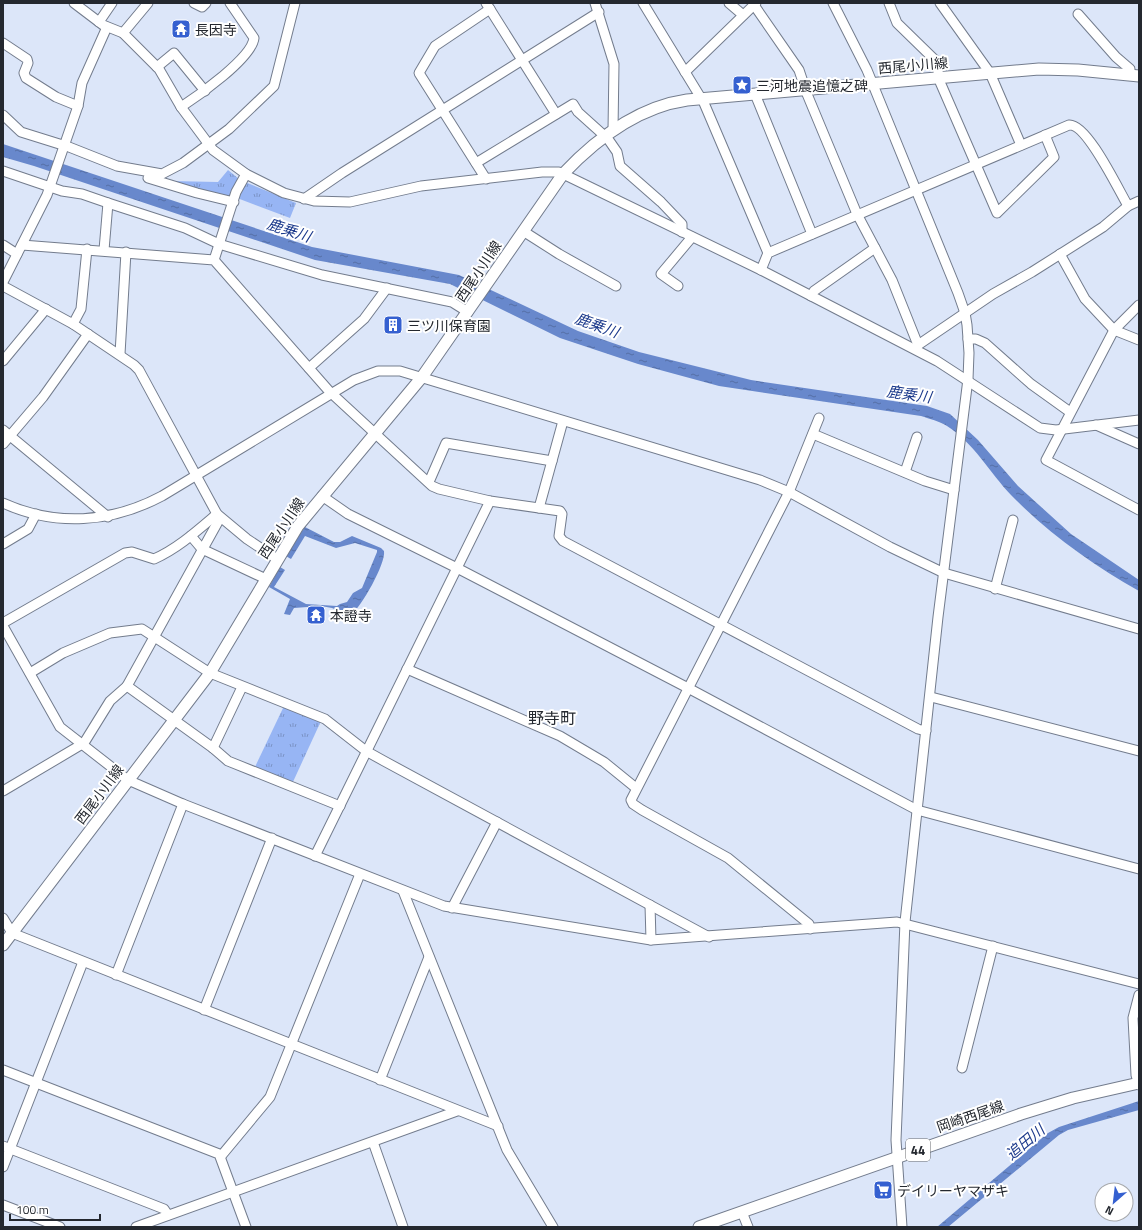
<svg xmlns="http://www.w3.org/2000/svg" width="1142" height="1230" font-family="'Titillium Web','Noto Sans JP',sans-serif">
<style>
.grass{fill:url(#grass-tufts)}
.water{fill:url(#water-ripples)}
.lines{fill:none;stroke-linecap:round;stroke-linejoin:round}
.minor-casing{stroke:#737c8d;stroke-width:11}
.major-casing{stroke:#737c8d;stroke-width:13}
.minor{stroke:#fff;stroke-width:9}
.major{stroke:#fff;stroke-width:11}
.labels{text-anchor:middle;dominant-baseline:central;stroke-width:4;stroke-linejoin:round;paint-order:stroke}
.shield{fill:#fff;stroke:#66686d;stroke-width:1}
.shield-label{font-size:13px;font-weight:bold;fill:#24282f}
.poi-label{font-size:14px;fill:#24282f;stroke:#fff;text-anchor:start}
.street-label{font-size:14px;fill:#24282f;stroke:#fff}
.water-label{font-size:15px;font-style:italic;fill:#1c3a8c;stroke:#fff}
.quarter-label{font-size:16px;fill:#24282f;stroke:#fff}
</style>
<defs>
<pattern id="grass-tufts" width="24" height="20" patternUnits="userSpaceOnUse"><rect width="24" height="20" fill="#97b5f4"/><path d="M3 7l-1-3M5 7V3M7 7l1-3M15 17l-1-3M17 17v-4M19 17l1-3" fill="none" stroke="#7b93c6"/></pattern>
<pattern id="water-ripples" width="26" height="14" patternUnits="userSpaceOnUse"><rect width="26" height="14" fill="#6888cc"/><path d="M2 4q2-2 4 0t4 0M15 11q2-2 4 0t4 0" fill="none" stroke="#556fa6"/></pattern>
</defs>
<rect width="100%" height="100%" fill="#dce6f9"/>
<!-- grass -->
<g class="grass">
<polygon points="228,170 239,179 232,195 228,198 171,181 218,182"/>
<polygon points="245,182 296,203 290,218 237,198"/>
<polygon points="284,706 321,721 292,784 254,769"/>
</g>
<!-- water -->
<g class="water">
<path d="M3 144 312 247 459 275 578 331 639 352 751 380 927 406 950 414 978 440 1018 486 1071 534 1139 580V591C1093 565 1048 533 1011 495 990 473 973 442 947 426 939 421 930 419 921 416L719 386 638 364 560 338 450 284 315 260 34 166 3 157Z"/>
<path d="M305 527 334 542H340L352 536 381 548 384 551C386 564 361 607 351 615L350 618 345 615 343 618 341 616V612L332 608 321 606 294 608 290 615 284 614 290 599 269 587 280 567 285 570 274 587 306 604 337 606 340 604 347 602 353 593 362 588 377 552V550L355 543 336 548 305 536 291 559 284 555Z"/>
<polygon points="1139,1101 1139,1110 1068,1130 1059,1135 948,1227 937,1227 1048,1133 1059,1127"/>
</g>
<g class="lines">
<!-- minor casing -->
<g class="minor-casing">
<g id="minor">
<polyline points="74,3 103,25 123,33 159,69 181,107 213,150 246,174 284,193 314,201 350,202 421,186 542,172 559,172 761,270 937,361 1040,428 1056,430 1139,420"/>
<polyline points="194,3 202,7 206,3"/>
<polyline points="486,3 556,114"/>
<polyline points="595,3 614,64 613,130"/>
<polyline points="643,3 704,103 768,253"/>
<polyline points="729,3 743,15"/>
<polyline points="833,3 867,70 958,293 965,313 967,325 969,353 968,379 938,617 905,922 896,1140 902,1227"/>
<polyline points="889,3 897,23 936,61 940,82 997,213 1054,157 1045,135"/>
<polyline points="940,3 990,73 1021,145"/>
<polyline points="754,5 799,70 807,94 857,214 892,280 918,345"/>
<polyline points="1078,14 1116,57 1130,69 1130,75"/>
<polyline points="99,22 112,3"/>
<polyline points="123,33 148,3"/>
<polyline points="3,43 27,59 28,63 24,73 26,78 56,97 78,106"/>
<polyline points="157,67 174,53 205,91"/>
<polyline points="685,72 756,3"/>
<polyline points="755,94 812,234"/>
<path d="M181 107C198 96 252 58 254 38L230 3"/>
<polyline points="3,115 21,132 69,147 117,166 162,174 183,163 229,129 274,86 295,3"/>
<polyline points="476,163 573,104 578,112 608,139 617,152 620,166 661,202 682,224 682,232"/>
<polyline points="3,171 62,191 82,194 108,203 185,228 219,244 322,275 452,302 468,312"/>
<polyline points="148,178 197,193 234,202"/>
<polyline points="486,179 419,73 435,46 490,9"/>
<polyline points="304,199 342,173 599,12"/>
<polyline points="523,231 559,254 616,286"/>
<polyline points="3,245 17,254"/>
<polyline points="22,245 214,260 329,391 432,486 439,489 490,501 560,511 562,514 559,536 563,541 918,729 926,731"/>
<polyline points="104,250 108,203"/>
<polyline points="1060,254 1085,299 1114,330 1139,340"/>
<polyline points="214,260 236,192 246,174"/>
<path d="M761 270 768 253 1069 125C1087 123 1119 191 1128 206"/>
<polyline points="3,282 47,195 78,106 82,83 107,27"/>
<polyline points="3,286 73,324 134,365 139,370 217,514 247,539 277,559"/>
<polyline points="678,286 661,274 692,237"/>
<polyline points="811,296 814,291 875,248"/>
<polyline points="1139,305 1114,330 1046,460 1139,510"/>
<polyline points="73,324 81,309 87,249"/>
<polyline points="968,339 976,339 985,343 1031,384 1070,412"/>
<polyline points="916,348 918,345 993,294 1032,272 1103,227 1128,206 1139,201"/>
<polyline points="120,354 126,252"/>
<polyline points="3,361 46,309"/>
<polyline points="309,368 364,319 387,288"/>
<polyline points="1096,425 1139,444"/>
<polyline points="3,430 108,517"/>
<polyline points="813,434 925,481 954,490"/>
<polyline points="3,444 43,397 88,334"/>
<polyline points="905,472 917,437"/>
<polyline points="429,482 446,443 552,461"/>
<polyline points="322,496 348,514 457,568 688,688 917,810 1139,869"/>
<path d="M3 503C56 527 111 523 162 496L354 380 378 371H400L760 480 789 492 890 547 944 573 1139 629"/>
<polyline points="539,508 563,421"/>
<polyline points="191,536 202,549 266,579"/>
<polyline points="3,544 28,529 36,514"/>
<polyline points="995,589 1013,520"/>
<path d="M3 623 125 553 132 552 154 559C177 549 197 531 217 514"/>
<polyline points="3,626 60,727 128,780 183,804 444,906 651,940 897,922 1139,984"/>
<polyline points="407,669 560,736 604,762 636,788"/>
<polyline points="30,673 63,653 110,633 142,629 210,673 325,719 366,751 384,761 709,937"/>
<polyline points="127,686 213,748 242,687"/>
<polyline points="931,697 1139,751"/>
<polyline points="213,748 228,761 340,806"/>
<polyline points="3,791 84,743 110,701 127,686 220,518"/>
<polyline points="315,856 490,501"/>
<polyline points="403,891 507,1150 553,1227"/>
<polyline points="650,905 651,940"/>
<polyline points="452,908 497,822"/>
<polyline points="3,918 12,933 498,1126"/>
<polyline points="810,929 809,924 728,858 642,810 633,804 631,800 789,492 819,418"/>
<polyline points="116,975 183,804"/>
<polyline points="1139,995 1133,1018 1136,1075 1139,1085"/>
<polyline points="204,1010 272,838"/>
<polyline points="962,1068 993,946"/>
<polyline points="3,1070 219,1154 246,1227"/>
<polyline points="380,1080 429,957"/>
<polyline points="373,1142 403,1227"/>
<polyline points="3,1146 164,1209 168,1215"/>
<polyline points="221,1156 270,1097 360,874"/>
<polyline points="3,1167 83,962"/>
<polyline points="3,1205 60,1227"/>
<polyline points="742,1212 748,1227"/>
<polyline points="136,1227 457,1111"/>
</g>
</g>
<!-- major casing -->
<g class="major-casing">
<g id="major">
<path d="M3 945 210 673 298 526 422 377 563 174C597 138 638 107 687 100L1039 69 1078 70 1139 76"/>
<polyline points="699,1227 1021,1114 1073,1098 1139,1083"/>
</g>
</g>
<!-- minor -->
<use href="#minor" class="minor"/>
<!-- major -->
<use href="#major" class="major"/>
</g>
<!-- icons -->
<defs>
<g id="temple-square" transform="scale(1)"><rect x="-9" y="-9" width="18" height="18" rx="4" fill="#3560d0" stroke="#fff"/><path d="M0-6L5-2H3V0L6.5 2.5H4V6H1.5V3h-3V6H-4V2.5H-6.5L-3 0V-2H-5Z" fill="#fff"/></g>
<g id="sight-square" transform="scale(1)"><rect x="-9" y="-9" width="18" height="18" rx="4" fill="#3560d0" stroke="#fff"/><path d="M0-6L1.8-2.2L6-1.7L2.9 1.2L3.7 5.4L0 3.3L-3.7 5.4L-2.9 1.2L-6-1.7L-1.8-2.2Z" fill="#fff"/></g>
<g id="building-square" transform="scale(1)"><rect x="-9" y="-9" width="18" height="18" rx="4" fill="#3560d0" stroke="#fff"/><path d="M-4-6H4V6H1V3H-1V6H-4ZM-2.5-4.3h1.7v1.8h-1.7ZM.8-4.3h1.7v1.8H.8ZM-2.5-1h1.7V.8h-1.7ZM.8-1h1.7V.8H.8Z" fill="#fff"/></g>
<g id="supermarket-square" transform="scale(1)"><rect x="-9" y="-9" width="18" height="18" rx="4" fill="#3560d0" stroke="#fff"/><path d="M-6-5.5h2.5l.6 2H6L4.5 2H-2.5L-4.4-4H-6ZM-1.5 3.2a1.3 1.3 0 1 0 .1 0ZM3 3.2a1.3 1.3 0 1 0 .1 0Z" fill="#fff"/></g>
</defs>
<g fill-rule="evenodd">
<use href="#temple-square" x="181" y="29"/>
<use href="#sight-square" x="742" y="85"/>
<use href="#building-square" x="393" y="325"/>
<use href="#temple-square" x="316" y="615"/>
<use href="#supermarket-square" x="883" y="1190"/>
</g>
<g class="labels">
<!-- shield labels -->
<rect class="shield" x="906" y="1139" width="24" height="22" rx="3"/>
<g class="shield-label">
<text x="918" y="1150">44</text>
</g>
<!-- poi labels -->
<g class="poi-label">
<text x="195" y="29">長因寺</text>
<text x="756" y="85">三河地震追憶之碑</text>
<text x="407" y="325">三ツ川保育園</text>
<text x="330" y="615">本證寺</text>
<text x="897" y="1190">デイリーヤマザキ</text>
</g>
<!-- street labels -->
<g class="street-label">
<text transform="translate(913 65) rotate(-5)">西尾小川線</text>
<text transform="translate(478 271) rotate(-56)">西尾小川線</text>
<text transform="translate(281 528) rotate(-56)">西尾小川線</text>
<text transform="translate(99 794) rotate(-53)">西尾小川線</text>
<text transform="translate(970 1116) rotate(-19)">岡崎西尾線</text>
</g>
<!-- water labels -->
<g class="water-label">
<text transform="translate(289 230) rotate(18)">鹿乗川</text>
<text transform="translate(597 325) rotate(20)">鹿乗川</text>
<text transform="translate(909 394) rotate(8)">鹿乗川</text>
<text transform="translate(1025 1142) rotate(-40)">追田川</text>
</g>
<!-- quarter labels -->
<g class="quarter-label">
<text x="552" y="718">野寺町</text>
</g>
</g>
<!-- border -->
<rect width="1142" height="1230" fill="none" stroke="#24282f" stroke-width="8"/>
<!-- north arrow -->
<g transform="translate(1114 1202) rotate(208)"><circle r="19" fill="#ffffff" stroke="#a7a9ac"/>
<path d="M0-3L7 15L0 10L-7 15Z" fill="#3560d0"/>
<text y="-6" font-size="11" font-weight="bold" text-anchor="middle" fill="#24282f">N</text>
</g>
<!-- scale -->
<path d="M10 1214v6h90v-6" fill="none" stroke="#24282f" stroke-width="2"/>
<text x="16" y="1214" font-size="12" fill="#24282f" stroke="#ffffff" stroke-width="3" paint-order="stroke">100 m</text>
</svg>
